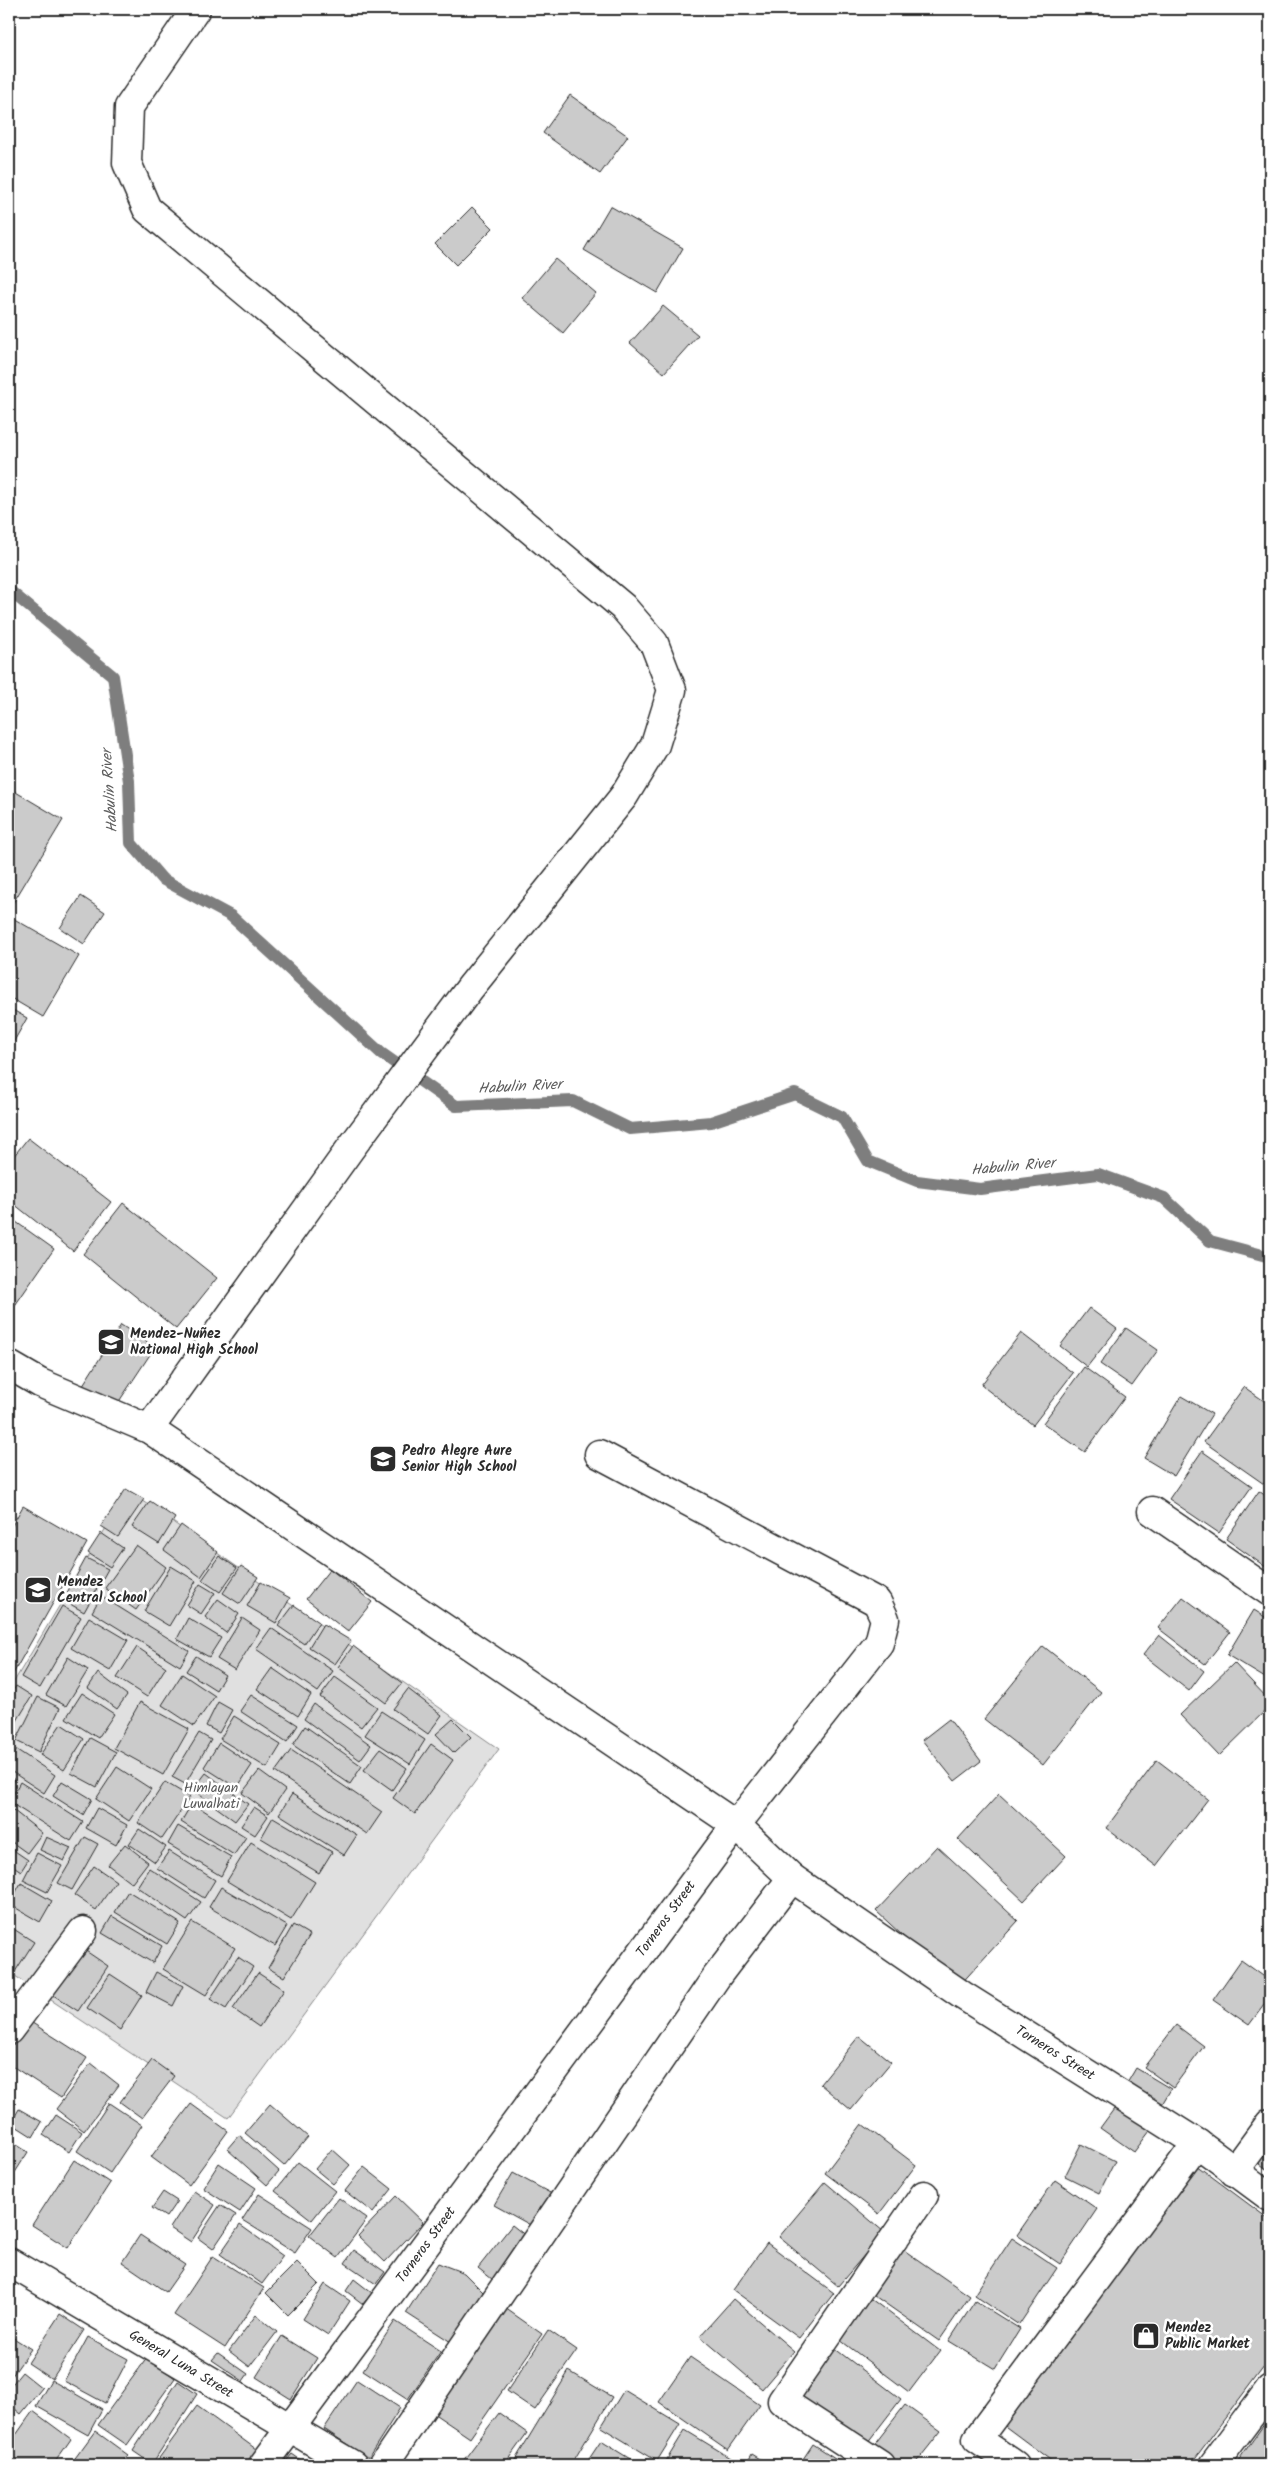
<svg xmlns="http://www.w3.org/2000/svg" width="1279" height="2474" font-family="Kalam,sans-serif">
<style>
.green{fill:#e0e0e0;stroke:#868686}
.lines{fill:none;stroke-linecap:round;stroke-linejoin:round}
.stream{stroke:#7e7e7e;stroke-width:12}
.building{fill:#cbcbcb;stroke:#2b2b2b}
.minor-casing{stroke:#2b2b2b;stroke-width:31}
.minor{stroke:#fff;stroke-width:28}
.labels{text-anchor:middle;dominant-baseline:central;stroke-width:5;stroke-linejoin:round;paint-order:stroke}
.poi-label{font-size:14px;font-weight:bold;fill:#2b2b2b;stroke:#fff;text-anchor:start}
.park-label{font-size:14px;fill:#585858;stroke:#fff}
.street-label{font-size:14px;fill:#2b2b2b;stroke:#fff}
.water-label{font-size:15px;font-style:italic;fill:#5c5c5c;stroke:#fff}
</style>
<rect width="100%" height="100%" fill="#fff"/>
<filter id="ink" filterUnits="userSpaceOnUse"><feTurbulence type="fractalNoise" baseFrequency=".02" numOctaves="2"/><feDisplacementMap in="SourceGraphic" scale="10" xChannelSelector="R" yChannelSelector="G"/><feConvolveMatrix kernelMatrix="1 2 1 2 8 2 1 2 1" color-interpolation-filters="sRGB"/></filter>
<g filter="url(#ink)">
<!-- green -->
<polygon class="green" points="128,1491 499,1749 228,2118 9,1972 9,1690"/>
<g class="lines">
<!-- stream -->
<polyline class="stream" points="9,590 113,676 129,781 131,843 162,879 231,916 381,1053 456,1106 573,1101 630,1129 711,1122 795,1094 842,1117 868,1161 917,1181 980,1189 1098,1174 1164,1198 1210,1241 1270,1257"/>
</g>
<!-- building -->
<g class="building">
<polygon points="570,95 628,136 600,174 543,133"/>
<polygon points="610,206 683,248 657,293 584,250"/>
<polygon points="472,207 493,228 456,265 435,244"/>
<polygon points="555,259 596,293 563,333 522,298"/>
<polygon points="663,306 698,335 664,373 630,343"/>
<polygon points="9,788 63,820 13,903 9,900"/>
<polygon points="81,896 105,912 84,944 60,928"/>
<polygon points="9,916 79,956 43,1017 9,997"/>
<polygon points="9,1008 27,1018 9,1050"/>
<polygon points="28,1138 111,1202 73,1251 9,1200 9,1162"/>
<polygon points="123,1203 217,1278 176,1329 83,1254"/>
<polygon points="9,1217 54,1249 9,1314"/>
<polygon points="1089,1308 1117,1329 1087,1367 1060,1346"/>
<polygon points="121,1325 155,1347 114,1409 81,1388"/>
<polygon points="1126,1328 1158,1350 1132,1386 1100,1364"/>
<polygon points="1021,1333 1073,1373 1033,1425 981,1385"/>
<polygon points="1084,1367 1125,1397 1085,1452 1043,1423"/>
<polygon points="1244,1387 1270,1405 1270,1475 1264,1484 1204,1442"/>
<polygon points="1181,1396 1212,1414 1174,1476 1144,1458"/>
<polygon points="1202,1451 1252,1486 1219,1533 1169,1499"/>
<polygon points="126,1489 144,1499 118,1537 101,1526"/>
<polygon points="1259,1491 1270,1499 1270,1570 1226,1539"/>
<polygon points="150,1501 175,1518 159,1544 132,1527"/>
<polygon points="23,1506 87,1543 9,1681 9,1531"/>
<polygon points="181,1525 218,1552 201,1577 164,1550"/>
<polygon points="101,1533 123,1548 110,1567 88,1553"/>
<polygon points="136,1545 166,1567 136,1610 105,1588"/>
<polygon points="219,1556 237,1568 220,1592 202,1580"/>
<polygon points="86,1558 108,1569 84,1612 63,1600"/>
<polygon points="171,1566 196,1581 169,1626 144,1611"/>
<polygon points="241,1566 258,1577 240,1604 223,1593"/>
<polygon points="330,1569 372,1602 348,1632 306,1599"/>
<polygon points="261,1582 290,1598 276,1623 247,1606"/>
<polygon points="200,1584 215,1593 201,1614 187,1605"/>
<polygon points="101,1596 189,1651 180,1666 92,1612"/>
<polygon points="1183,1597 1230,1632 1205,1664 1158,1628"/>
<polygon points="218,1599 239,1614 226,1633 205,1617"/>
<polygon points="294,1605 319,1622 304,1644 278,1626"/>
<polygon points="62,1606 81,1617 40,1688 21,1677"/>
<polygon points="1254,1610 1270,1620 1270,1681 1227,1655"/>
<polygon points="89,1617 128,1640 110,1671 71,1648"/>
<polygon points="188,1618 221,1638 209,1657 177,1639"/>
<polygon points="242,1618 260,1630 235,1670 217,1659"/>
<polygon points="323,1624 351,1641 335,1664 309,1647"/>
<polygon points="271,1628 333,1671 318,1692 256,1649"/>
<polygon points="1159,1635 1204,1671 1189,1691 1143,1655"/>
<polygon points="353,1646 402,1683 386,1703 338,1667"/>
<polygon points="1043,1646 1101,1692 1043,1765 984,1719"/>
<polygon points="137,1647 166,1667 147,1697 117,1678"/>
<polygon points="196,1656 225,1675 216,1690 186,1671"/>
<polygon points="68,1657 88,1670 66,1706 46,1695"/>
<polygon points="1234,1663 1270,1701 1270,1706 1219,1756 1180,1715"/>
<polygon points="272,1668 311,1695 298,1716 257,1689"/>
<polygon points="98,1673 127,1695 117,1709 88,1688"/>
<polygon points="182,1674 215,1696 194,1726 162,1705"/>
<polygon points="335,1677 377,1707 361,1727 320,1697"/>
<polygon points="16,1686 32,1696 9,1734 9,1697"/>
<polygon points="408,1689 442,1715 428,1734 393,1709"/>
<polygon points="82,1693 114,1714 98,1738 66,1718"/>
<polygon points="251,1695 298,1725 287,1742 240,1711"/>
<polygon points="38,1697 60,1708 39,1752 16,1741"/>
<polygon points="140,1702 189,1729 163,1775 114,1748"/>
<polygon points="218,1702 232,1710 219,1733 206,1726"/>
<polygon points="314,1704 371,1745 360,1760 304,1719"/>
<polygon points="381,1711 425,1740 410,1764 365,1735"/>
<polygon points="234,1716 281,1745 267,1768 220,1739"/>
<polygon points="453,1719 471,1737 454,1753 436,1734"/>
<polygon points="949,1719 981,1761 955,1781 922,1740"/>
<polygon points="61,1724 84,1739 64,1770 40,1755"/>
<polygon points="305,1726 362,1766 350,1784 293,1745"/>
<polygon points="199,1733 211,1740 185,1784 172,1777"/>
<polygon points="90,1738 116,1752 97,1787 71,1773"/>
<polygon points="219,1743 252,1765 237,1788 204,1767"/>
<polygon points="431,1744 453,1760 415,1814 393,1798"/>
<polygon points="380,1749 407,1768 392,1790 364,1770"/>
<polygon points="17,1750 55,1775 44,1793 9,1770 9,1763"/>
<polygon points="291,1750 382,1812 367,1834 275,1772"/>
<polygon points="1157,1760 1208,1799 1156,1866 1106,1828"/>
<polygon points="117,1767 151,1789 129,1821 96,1799"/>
<polygon points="259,1771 285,1790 269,1813 242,1793"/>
<polygon points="206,1773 248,1804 235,1821 193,1790"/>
<polygon points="9,1776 15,1780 9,1790"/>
<polygon points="62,1781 92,1799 83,1815 53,1796"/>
<polygon points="20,1782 83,1822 71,1841 9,1802"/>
<polygon points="165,1782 190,1797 162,1839 138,1823"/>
<polygon points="292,1794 357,1835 344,1855 279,1814"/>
<polygon points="999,1794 1066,1856 1024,1901 958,1839"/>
<polygon points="192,1803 246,1837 234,1855 181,1822"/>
<polygon points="9,1807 42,1833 27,1853 9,1840"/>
<polygon points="254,1807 268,1816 255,1835 241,1826"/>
<polygon points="97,1808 127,1825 116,1845 86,1828"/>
<polygon points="273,1817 332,1852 319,1873 261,1838"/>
<polygon points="178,1826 231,1857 221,1876 168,1844"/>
<polygon points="139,1829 166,1847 155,1862 129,1844"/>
<polygon points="46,1837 71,1848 64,1861 40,1850"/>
<polygon points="85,1837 98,1844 72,1890 58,1883"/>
<polygon points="251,1842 315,1882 291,1920 227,1881"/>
<polygon points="125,1844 148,1862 132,1883 108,1865"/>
<polygon points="937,1846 1018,1921 958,1987 876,1911"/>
<polygon points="9,1847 28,1860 21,1871 9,1863"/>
<polygon points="1270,1848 1270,1865 1262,1858"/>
<polygon points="169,1851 215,1880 204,1898 157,1868"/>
<polygon points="37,1853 62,1866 47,1892 23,1880"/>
<polygon points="94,1866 116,1881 96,1910 74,1895"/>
<polygon points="149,1868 201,1902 187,1921 137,1887"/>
<polygon points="21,1883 52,1901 40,1922 9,1904"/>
<polygon points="221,1887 287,1926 275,1946 209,1907"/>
<polygon points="128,1891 180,1923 167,1944 115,1912"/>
<polygon points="112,1916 162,1946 153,1963 102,1933"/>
<polygon points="192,1922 235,1948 206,1995 163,1969"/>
<polygon points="293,1925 310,1935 284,1977 268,1968"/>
<polygon points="9,1926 34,1942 11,1978 9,1976"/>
<polygon points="77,1945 108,1966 78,2011 47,1991"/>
<polygon points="238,1957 253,1967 226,2009 210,1999"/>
<polygon points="1241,1960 1270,1981 1270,1997 1249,2025 1213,2000"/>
<polygon points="156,1972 183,1986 173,2006 146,1992"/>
<polygon points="258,1973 284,1990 259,2027 233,2009"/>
<polygon points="110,1974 142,1995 120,2030 87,2008"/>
<polygon points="26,2019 87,2058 61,2098 9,2064 9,2045"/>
<polygon points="1176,2025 1204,2046 1173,2088 1144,2067"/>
<polygon points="859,2036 891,2062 851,2110 820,2084"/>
<polygon points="152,2060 174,2076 142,2118 120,2102"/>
<polygon points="91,2063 119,2085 84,2131 56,2109"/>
<polygon points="1136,2068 1171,2089 1158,2111 1123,2090"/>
<polygon points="1122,2098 1156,2123 1134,2152 1100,2128"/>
<polygon points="109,2103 142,2125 110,2173 77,2151"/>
<polygon points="191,2104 228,2131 189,2185 151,2157"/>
<polygon points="270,2104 308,2137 284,2166 245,2133"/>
<polygon points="19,2109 42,2122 33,2137 11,2123"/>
<polygon points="56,2115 82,2132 69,2152 43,2135"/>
<polygon points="862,2124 916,2165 879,2214 825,2173"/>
<polygon points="239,2135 279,2171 267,2185 227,2149"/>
<polygon points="9,2140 28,2152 9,2182"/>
<polygon points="1270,2142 1270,2171 1257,2162"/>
<polygon points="1081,2144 1115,2161 1099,2193 1065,2176"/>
<polygon points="332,2149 350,2165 333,2184 315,2169"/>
<polygon points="74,2160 110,2183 68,2248 32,2225"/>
<polygon points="298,2162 335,2191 312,2220 275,2191"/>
<polygon points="219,2163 256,2188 240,2212 203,2188"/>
<polygon points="1196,2165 1270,2220 1270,2358 1190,2465 1057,2465 1002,2424"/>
<polygon points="364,2167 392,2189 373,2213 345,2191"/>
<polygon points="513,2173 552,2194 534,2227 494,2205"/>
<polygon points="1055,2180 1097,2209 1060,2264 1017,2235"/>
<polygon points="825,2182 884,2232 838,2286 779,2237"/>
<polygon points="194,2191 215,2205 191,2242 170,2228"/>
<polygon points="163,2192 177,2201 166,2217 152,2208"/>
<polygon points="259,2194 312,2228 295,2253 242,2220"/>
<polygon points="396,2196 423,2222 385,2262 358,2236"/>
<polygon points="339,2198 367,2219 338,2258 309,2236"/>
<polygon points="220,2205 236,2215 213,2249 198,2238"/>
<polygon points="240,2225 283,2256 262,2284 220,2254"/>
<polygon points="512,2225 531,2240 497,2283 478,2268"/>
<polygon points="140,2235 185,2265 166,2292 122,2262"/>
<polygon points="1012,2238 1057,2268 1019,2325 974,2295"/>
<polygon points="767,2243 834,2293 799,2338 733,2290"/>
<polygon points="898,2246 970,2296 939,2341 866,2290"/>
<polygon points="354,2250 385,2272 376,2284 345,2263"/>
<polygon points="213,2256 264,2288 225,2348 174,2315"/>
<polygon points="297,2262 319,2284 288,2315 266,2293"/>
<polygon points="438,2263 464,2273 484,2293 451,2342 406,2313"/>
<polygon points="354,2279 372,2293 363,2304 346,2291"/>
<polygon points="325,2284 350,2301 328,2335 303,2319"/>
<polygon points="863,2293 940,2351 909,2392 832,2334"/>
<polygon points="733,2299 794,2351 762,2389 700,2336"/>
<polygon points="975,2301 1020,2329 995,2369 949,2341"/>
<polygon points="505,2308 542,2334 470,2438 433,2413"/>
<polygon points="60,2314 84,2330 52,2379 28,2363"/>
<polygon points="256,2315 277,2332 250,2367 229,2351"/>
<polygon points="395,2321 441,2351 408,2399 363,2370"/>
<polygon points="548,2330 577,2350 535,2410 507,2391"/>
<polygon points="9,2335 31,2349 9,2380"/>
<polygon points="282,2336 317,2358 291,2399 256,2377"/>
<polygon points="88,2337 128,2359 105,2403 64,2381"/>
<polygon points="830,2345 901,2399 864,2447 793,2393"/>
<polygon points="218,2353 248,2374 243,2381 212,2360"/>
<polygon points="690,2357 760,2405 728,2450 659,2402"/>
<polygon points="147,2358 175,2378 127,2445 98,2425"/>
<polygon points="569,2371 612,2397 571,2465 512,2465"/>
<polygon points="22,2372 42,2388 21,2414 9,2404 9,2388"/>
<polygon points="51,2380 102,2409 88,2435 36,2406"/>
<polygon points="357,2380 400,2408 368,2458 324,2429"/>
<polygon points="178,2381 197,2394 152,2464 133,2451"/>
<polygon points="624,2390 680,2424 657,2461 601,2427"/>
<polygon points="905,2405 941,2431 914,2465 890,2465 870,2450"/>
<polygon points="197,2406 260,2452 250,2465 154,2465"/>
<polygon points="33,2411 71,2439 53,2465 20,2465 9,2458 9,2445"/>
<polygon points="499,2413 527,2433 504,2465 460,2465"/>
<polygon points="1270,2416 1270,2465 1235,2465"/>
<polygon points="685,2430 739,2463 738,2465 672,2465 666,2461"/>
<polygon points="95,2431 128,2455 120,2465 70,2465"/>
<polygon points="601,2441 640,2465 585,2465"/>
<polygon points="813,2444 846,2465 799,2465"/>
<polygon points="292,2454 308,2465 283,2465"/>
<polygon points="752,2454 770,2465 746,2465"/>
</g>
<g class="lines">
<!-- minor casing -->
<g class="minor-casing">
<g id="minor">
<polyline points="9,1365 40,1383 149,1429 736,1825 879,1643 885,1619 877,1602 599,1454"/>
<polyline points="149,1429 350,1149 470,988 624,796 655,745 672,690 654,643 623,607 147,209 127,163 129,107 196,9"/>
<polyline points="1152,1511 1270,1592"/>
<polyline points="9,2030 83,1931"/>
<polyline points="1234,2172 1270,2123"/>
<polyline points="9,2262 353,2465"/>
<polyline points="263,2465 736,1825 792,1878 962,1995 1197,2143 1270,2197"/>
<polyline points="383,2465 717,1976 792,1878"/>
<polyline points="880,2465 782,2401 924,2195"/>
<polyline points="1015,2465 977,2439 1197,2143"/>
<polyline points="1213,2465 1270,2389"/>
</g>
</g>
<!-- minor -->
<use href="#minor" class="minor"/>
</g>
</g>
<!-- icons -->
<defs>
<g id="school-square" transform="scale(1.4375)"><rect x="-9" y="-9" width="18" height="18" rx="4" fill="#2b2b2b" stroke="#fff"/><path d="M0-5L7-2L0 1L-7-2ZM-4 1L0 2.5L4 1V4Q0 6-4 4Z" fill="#fff"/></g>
<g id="shop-square" transform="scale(1.4375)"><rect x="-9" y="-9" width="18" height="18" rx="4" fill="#2b2b2b" stroke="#fff"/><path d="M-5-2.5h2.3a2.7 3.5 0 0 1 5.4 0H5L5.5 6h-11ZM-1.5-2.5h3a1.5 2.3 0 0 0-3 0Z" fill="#fff"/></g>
</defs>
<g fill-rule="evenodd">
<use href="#school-square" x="111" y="1342"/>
<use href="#school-square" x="383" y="1459"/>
<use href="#school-square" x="38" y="1590"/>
<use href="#shop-square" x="1146" y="2336"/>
</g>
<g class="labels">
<!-- poi labels -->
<g class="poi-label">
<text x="130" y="1334">Mendez-Nuñez<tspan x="130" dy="16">National High School</tspan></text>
<text x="402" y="1451">Pedro Alegre Aure<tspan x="402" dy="16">Senior High School</tspan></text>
<text x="57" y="1582">Mendez<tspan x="57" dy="16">Central School</tspan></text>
<text x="1165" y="2328">Mendez<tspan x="1165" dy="16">Public Market</tspan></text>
</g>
<!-- park labels -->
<g class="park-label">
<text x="211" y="1788">Himlayan<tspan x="211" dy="16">Luwalhati</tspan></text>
</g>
<!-- street labels -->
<g class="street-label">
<text transform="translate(666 1919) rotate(-54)">Torneros Street</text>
<text transform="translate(1055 2053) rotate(32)">Torneros Street</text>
<text transform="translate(426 2245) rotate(-54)">Torneros Street</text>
<text transform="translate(181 2364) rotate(31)">General Luna Street</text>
</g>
<!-- water labels -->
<g class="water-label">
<text transform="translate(110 791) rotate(-94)">Habulin River</text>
<text transform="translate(520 1087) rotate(-3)">Habulin River</text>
<text transform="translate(1013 1167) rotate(-5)">Habulin River</text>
</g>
</g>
<!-- margin -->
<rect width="1279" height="2474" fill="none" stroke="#fff" stroke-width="30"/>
<rect x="15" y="15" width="1249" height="2444" fill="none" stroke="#2b2b2b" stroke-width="2" filter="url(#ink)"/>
</svg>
